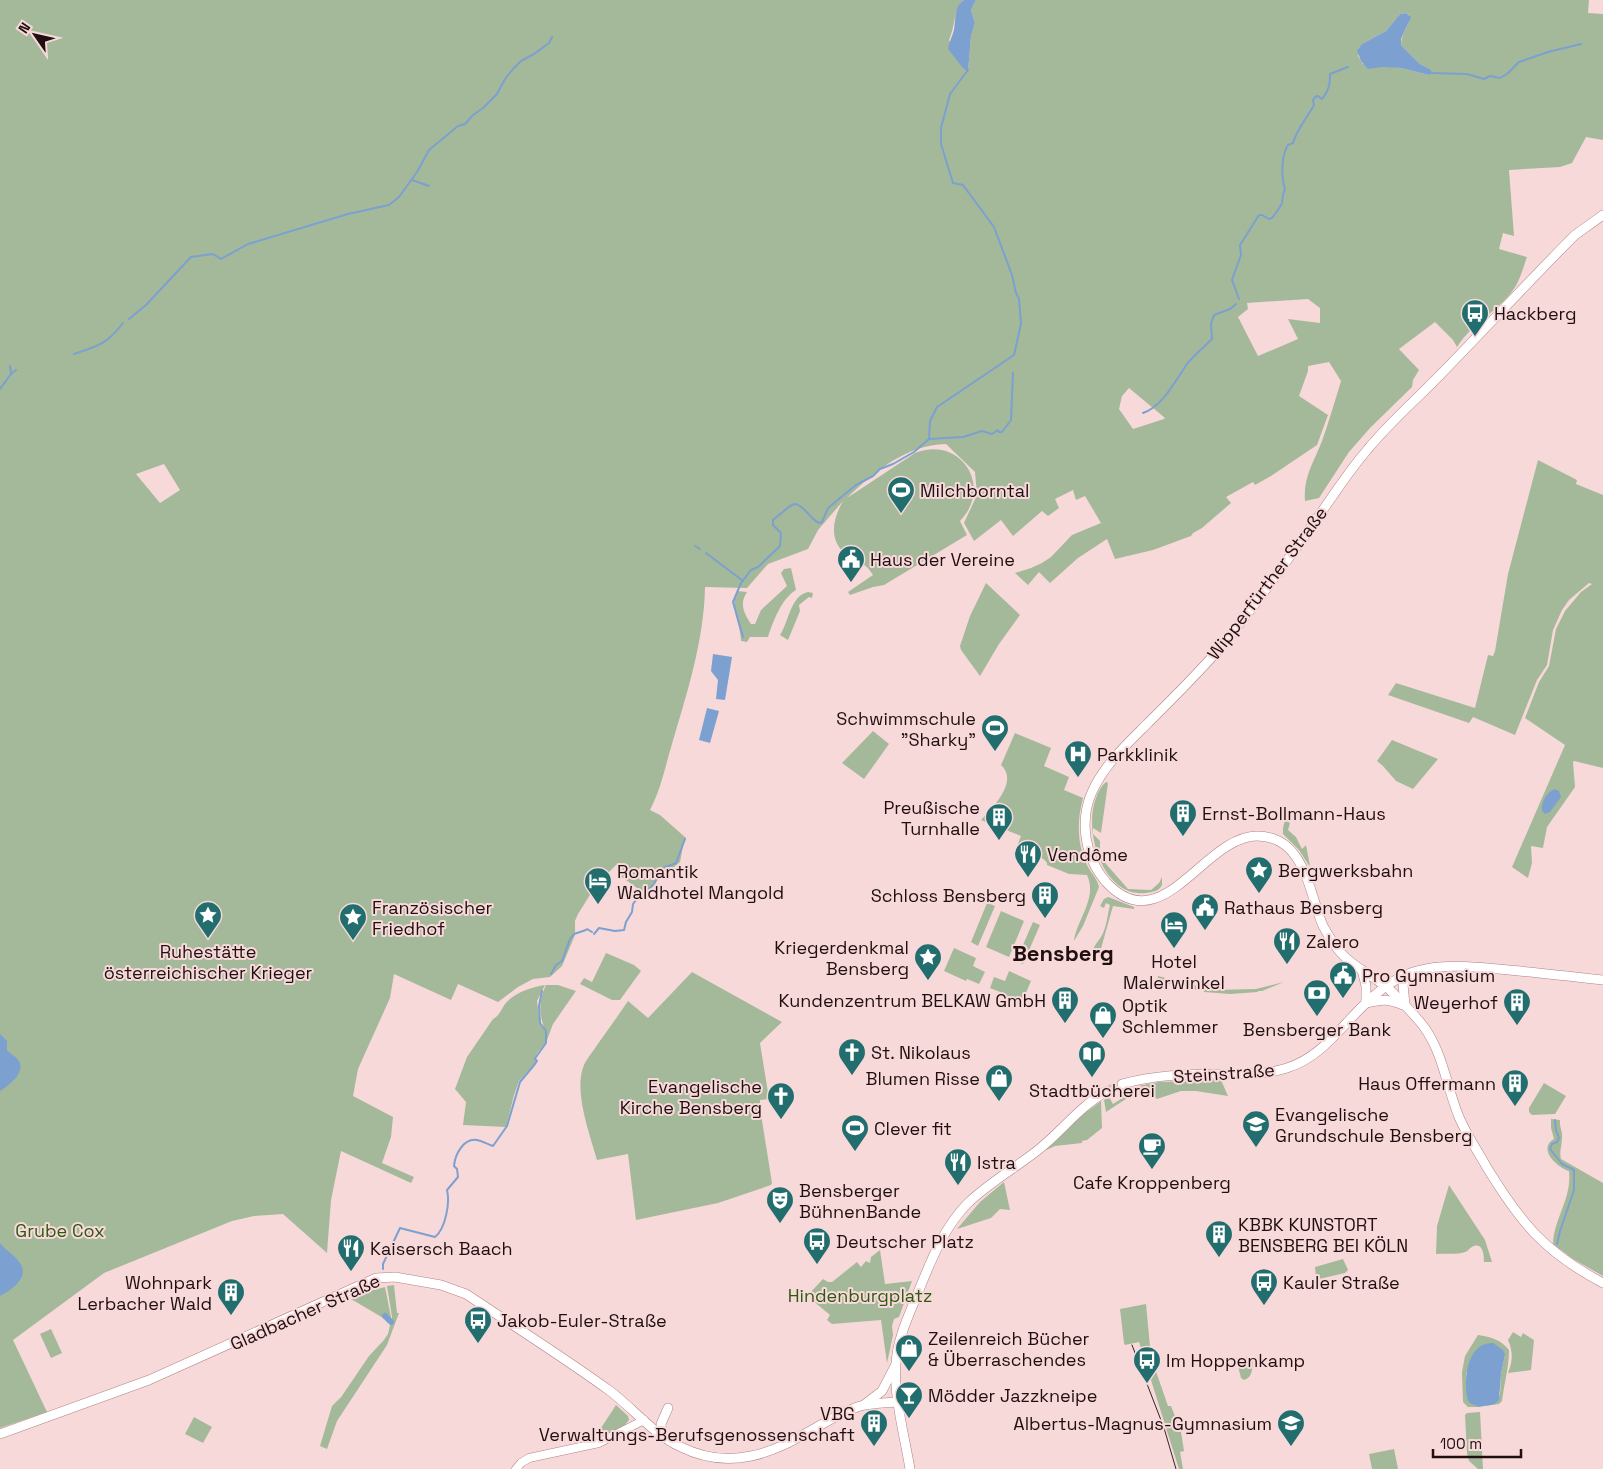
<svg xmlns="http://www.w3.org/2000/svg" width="1603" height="1469" font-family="'Space Grotesk',sans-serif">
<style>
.green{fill:#a4b99a;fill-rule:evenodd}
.water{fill:#7ca0d0}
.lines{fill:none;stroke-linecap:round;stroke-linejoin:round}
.stream{stroke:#7ca0d0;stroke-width:2}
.canal{stroke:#7ca0d0;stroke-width:6}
.secondary-tunnel{stroke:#d8bbbc;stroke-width:9;stroke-dasharray:9 4.5;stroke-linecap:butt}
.tertiary-casing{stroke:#b08284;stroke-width:9}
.secondary-casing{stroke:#b08284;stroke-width:10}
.tertiary{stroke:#fff;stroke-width:8}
.secondary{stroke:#fff;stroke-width:9}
.tram{stroke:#362425;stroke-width:1}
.labels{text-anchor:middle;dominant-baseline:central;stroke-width:4;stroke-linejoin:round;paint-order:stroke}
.poi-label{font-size:18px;fill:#200f10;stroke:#f8d9da;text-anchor:start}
.street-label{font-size:18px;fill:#200f10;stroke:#f8d9da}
.park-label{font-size:18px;fill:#2e5910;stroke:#f8d9da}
.district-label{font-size:22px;font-weight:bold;fill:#200f10;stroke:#f8d9da}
</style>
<rect width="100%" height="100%" fill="#f8d9da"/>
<!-- green -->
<g class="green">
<path d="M0 0H964C954 7 955 28 949 40L968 71 971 36 975 23 971 10 976 0H1589L1588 13 1603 14V140L1586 137 1572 163 1560 167 1509 170 1514 236 1503 233 1499 249 1527 257C1523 268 1520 281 1513 290 1496 313 1473 322 1457 347L1453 340 1435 322 1399 349 1419 370 1413 380 1412 387 1370 428 1349 452 1319 498 1305 501C1303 477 1314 462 1322 441 1329 421 1335 401 1341 381L1329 362 1308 366V371L1299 396 1328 415 1317 445 1271 476 1255 485 1253 482 1226 497 1231 503 1202 528 1193 533 1191 536 1153 550 1115 559 1107 539 1078 558 1050 583 1039 572 1028 585 1015 573 1031 568 1042 563 1051 557 1072 535 1101 523 1085 496 1076 500 1073 490 1055 499 1059 508 1048 516 1042 511 1013 536 1001 520 974 541 964 523 977 495 975 472 946 444C906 445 875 471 847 498L915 453C960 435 994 486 960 521L967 535 884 585 873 587 850 595 848 592 873 575C864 561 864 567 852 559 828 544 831 522 843 501L818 530 808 549 768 564 747 588 705 587C704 641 687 693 672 744 665 767 661 789 650 810L660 815 686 838 683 846 680 862 674 867 661 868 658 879 644 893 619 875 623 869 616 865 606 875 603 874 578 914 575 921V935L562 966 550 977 533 979 518 987 498 1002 458 984 451 1000 394 974 390 998 358 1069 353 1096 393 1117 391 1137 382 1163 414 1177 411 1183 341 1151 331 1200 327 1253 283 1214 254 1216 232 1221 104 1273 13 1340 47 1412 0 1428ZM1406 13 1409 15C1410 26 1401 33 1401 45L1420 64 1430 69 1429 75 1401 68 1363 64 1358 56 1362 44 1386 31 1400 14ZM1308 299 1320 308V323L1288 319 1298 339 1258 356 1238 317 1248 309 1247 303ZM1129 388 1165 418 1164 419 1133 429 1119 409 1122 396ZM164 464 180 490 160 503 136 474Z"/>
<polygon points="1538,460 1577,480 1576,484 1603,495 1603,768 1574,761 1573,762 1575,787 1547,827 1543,848 1531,846 1532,863 1528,878 1512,867 1565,745 1525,718 1539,682 1549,666 1556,629 1565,611 1581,592 1592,584 1589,583 1569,600 1562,610 1553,630 1547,665 1537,680 1515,735 1473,717 1469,723 1388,695 1396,683 1475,708 1488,655 1493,656 1495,651 1508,574"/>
<path d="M791 568 796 590C781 599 773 622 768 637H750L747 642 741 641C741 624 729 608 737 591L747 592C739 604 744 613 751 624H755L761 610 787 586 781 573 784 569Z"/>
<polygon points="986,583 1020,615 999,644 980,676 961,650 960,646 970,616"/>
<path d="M808 592 813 593 812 598 809 597 799 605 800 611 788 640 780 635C789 622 790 596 808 592Z"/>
<polygon points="873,731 889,744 864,779 842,763"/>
<path d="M1015 733 1051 748 1044 766 1069 777 1064 790 1083 798C1077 820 1077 842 1086 863 1090 872 1097 878 1099 887L1083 926 1074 941C1076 921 1098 898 1087 875L1069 874 1047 865V863C1043 857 1034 853 1027 854L1026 856 1015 851 1021 836 981 820C993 807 1019 781 1001 765Z"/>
<polygon points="1392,740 1438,759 1413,789 1396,781 1383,766 1377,761"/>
<path d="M1106 782 1108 783 1101 833 1093 828V834L1100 841V857L1128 889 1151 890 1159 883 1162 877V885C1159 891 1153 892 1146 893 1103 898 1083 831 1096 798 1098 792 1101 786 1106 782Z"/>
<polygon points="1285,820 1290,823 1288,830 1296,837 1302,849 1306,845 1310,866 1308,864 1299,850 1283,834 1283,828"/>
<path d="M1108 897 1134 907V909L1113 906 1100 952H1093C1093 946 1098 942 1101 937 1107 927 1107 916 1110 905L1106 903 1104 908 1100 906 1104 899Z"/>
<polygon points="987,903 995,906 978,946 971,942"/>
<polygon points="1001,911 1024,921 1009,957 986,947"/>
<polygon points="1033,922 1040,925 1023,964 1016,961"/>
<polygon points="954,948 976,958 973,966 985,972 979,984 967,979 966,981 944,971"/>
<polygon points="606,953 634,965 641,971 620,1000 612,1000 580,984 584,978 592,982"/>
<polygon points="1009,971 1031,981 1021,1004 999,995 1000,992 990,988 994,977 1005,981"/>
<path d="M692 972 782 1022 760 1043 769 1099 760 1100V1108L772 1183 771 1185 718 1203 636 1220 628 1154 597 1160C590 1135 573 1090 584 1065 587 1058 593 1052 597 1045 607 1031 618 1016 628 1001L648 1018Z"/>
<polygon points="1158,976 1213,990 1256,989 1284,982 1262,991 1258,991 1258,992 1230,994 1204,992 1204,990 1190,989 1189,987 1157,982"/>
<path d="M545 985 537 1001 540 1024 546 1032C539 1017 538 1001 546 985H558L576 991 553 1024 547 1040 546 1033 545 1043C541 1050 533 1054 536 1062L519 1081 514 1095 506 1127 463 1125 466 1102 455 1089 467 1057 493 1019C499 1016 501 1010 505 1004 514 993 531 987 545 985Z"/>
<polygon points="1221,1080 1228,1096 1196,1091 1181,1091 1157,1099 1144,1087 1106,1112 1104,1100 1109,1097 1113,1104 1129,1094 1133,1087 1159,1082"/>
<polygon points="1544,1083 1566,1096 1555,1114 1532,1115 1529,1112 1529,1108"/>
<polygon points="1101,1101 1102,1128 1087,1140 1082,1141 1082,1143 1055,1146 1044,1151 1085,1113"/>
<path d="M1551 1119 1560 1120C1559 1126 1563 1132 1562 1138 1562 1145 1559 1152 1561 1159L1603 1183V1276L1573 1259 1553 1244C1554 1218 1572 1199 1569 1171 1557 1167 1537 1149 1554 1139L1551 1128Z"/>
<polygon points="1004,1182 1010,1210 1000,1209 991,1218 957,1229 980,1202"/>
<path d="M1449 1185 1485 1240 1492 1262H1484C1484 1255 1483 1241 1472 1247 1468 1249 1469 1251 1465 1252 1457 1255 1445 1253 1436 1254L1437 1226Z"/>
<polygon points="880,1250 885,1284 912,1281 899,1317 894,1319 892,1326 893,1335 887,1363 881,1320 832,1324 827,1320 830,1315 812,1300 809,1294 823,1279 828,1282 832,1282 857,1262 861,1267 866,1261 870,1263 871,1257"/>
<polygon points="1343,1259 1348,1270 1345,1273 1319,1279 1316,1278 1315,1267"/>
<polygon points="394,1285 397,1313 399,1313 387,1345 337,1421 327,1449 320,1446 332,1406 341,1397 333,1409 369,1356 384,1340 388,1334 392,1317 387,1286"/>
<polygon points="385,1287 391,1317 390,1322 351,1299 366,1292"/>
<polygon points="1146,1304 1151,1357 1168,1406 1171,1406 1181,1432 1184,1451 1180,1452 1183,1469 1179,1469 1139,1342 1125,1345 1124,1343 1120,1309"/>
<polygon points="51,1329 62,1353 51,1358 40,1334"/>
<path d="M1513 1332 1521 1337 1523 1333 1534 1340 1531 1370 1508 1373C1513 1360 1513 1352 1508 1340Z"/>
<path d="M1478 1335C1491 1337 1500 1339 1509 1350 1509 1367 1504 1384 1502 1401L1499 1404 1485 1406 1486 1404 1497 1402 1500 1394 1501 1374 1505 1355 1466 1373 1468 1401 1479 1407H1468L1463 1402 1462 1372 1465 1356Z"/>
<path d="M1253 1357C1252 1366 1254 1377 1244 1380L1241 1378 1236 1358Z"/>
<polygon points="616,1405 628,1416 629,1420 624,1426 603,1437 601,1428"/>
<polygon points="1480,1412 1483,1469 1478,1469 1469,1461 1467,1453 1465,1415 1467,1413"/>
<polygon points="194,1417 212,1427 203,1443 185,1434"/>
<polygon points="1394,1449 1398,1469 1372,1469 1369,1454"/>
</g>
<!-- water -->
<g class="water">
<path d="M964 0H976L971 10 975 23 971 36 968 72 963 68 948 49C949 42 952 37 954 30 955 23 955 16 957 9 958 5 961 2 964 0Z"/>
<polygon points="1406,13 1411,17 1401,39 1401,45 1420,64 1430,69 1432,73 1429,75 1401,68 1382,67 1368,69 1361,61 1357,51 1362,44 1386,31 1400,14"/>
<polygon points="713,654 732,657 725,700 716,699 718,680 711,671"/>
<polygon points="707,708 719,711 710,743 699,740"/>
<path d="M1555 789 1559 791 1561 797 1550 812 1545 814 1542 811C1541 803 1546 792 1555 789Z"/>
<path d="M0 1024V1034L7 1041V1050C10 1054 17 1057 19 1061 26 1073 8 1086 0 1091Z"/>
<path d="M0 1243C6 1251 15 1255 20 1263 30 1278 11 1290 0 1296Z"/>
<path d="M1493 1343 1503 1350 1505 1355 1501 1374 1499 1400 1495 1404 1479 1407 1470 1403 1468 1401C1463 1382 1466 1342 1493 1343Z"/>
</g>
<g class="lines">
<!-- stream -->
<g class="stream">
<polyline points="1432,73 1467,74 1484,79 1490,76 1500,78 1507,74 1519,62 1548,52 1581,44"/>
<polyline points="412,180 429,186"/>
<path d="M1239 299 1232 280 1241 255 1240 245 1259 215H1262L1269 219 1272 218C1275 214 1280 208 1282 203 1283 197 1282 195 1285 189 1281 177 1281 156 1288 145L1293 143C1297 129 1307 118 1314 105L1313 100 1315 97 1318 96 1322 99C1329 91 1330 84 1330 74L1348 67"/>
<polyline points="129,319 146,305 191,257 213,254 221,259 248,244 348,214 389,205 399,197 417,172 429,150 458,126 465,124 473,115 483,108 497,94 505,79 513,69 521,61 534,54 549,43 552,37"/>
<path d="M74 354C98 346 107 344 123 323"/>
<polyline points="10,366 11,373"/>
<polyline points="0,389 11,374 16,370"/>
<path d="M1143 413C1163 406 1175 381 1187 364 1194 355 1204 347 1212 339L1211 324 1214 315 1230 309 1236 304"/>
<polyline points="929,439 930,421 937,407 1014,355 1021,324 1019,299 1016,293 1012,275 994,227 963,185 953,183 941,144 941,128 950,94 968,70"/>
<polyline points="695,546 700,549"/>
<polyline points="706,553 743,581"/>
<path d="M743 637 733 602 741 583 751 570 758 567 780 546 781 533 773 525V520L790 506 795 504C805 506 809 518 819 523L822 522 828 508 856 485 873 476 880 469 893 464 914 452 929 439 963 437 982 431 992 434 998 430 999 432H1002L1011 420 1013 373"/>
<polyline points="587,929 592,932"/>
<polyline points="594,934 599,928 615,931 624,930 626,922 632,912 633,904 639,896 646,892 654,884 663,868 676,863 685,839"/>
<polyline points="551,974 556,965 562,961 570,939 574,934 586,930"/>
<polyline points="1555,1120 1556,1130 1559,1138 1557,1142 1552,1144 1550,1149 1562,1164 1574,1170 1574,1190 1560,1231 1557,1244"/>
<path d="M383 1269V1264L400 1228 435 1237C446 1228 450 1202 447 1190L458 1177 457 1169 454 1166C455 1155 463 1138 477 1140 482 1141 487 1144 493 1146L507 1126 520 1082 535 1064 537 1061 535 1059 536 1057 546 1043V1031L540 1023 539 1006 542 991"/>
</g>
<!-- canal -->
<polyline class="canal" points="385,1316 391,1322"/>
<!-- secondary-tunnel -->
<polyline class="secondary-tunnel" points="1107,1091 1122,1084"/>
<!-- tertiary casing -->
<g class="tertiary-casing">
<polyline id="tertiary" points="516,1469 521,1463 529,1458 599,1443 644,1420"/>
</g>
<!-- secondary casing -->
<g class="secondary-casing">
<g id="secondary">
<path d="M1603 215 1575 235C1529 281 1486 328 1441 374 1417 399 1390 422 1368 449 1352 467 1339 487 1325 507 1293 553 1260 599 1225 642 1201 671 1173 698 1147 724 1126 745 1104 765 1092 792 1079 821 1085 858 1106 882 1162 943 1204 836 1257 836 1305 836 1309 893 1323 926 1328 935 1334 945 1341 953 1355 969 1377 977 1392 992 1403 1003 1415 1015 1424 1027 1443 1053 1447 1088 1459 1117 1466 1134 1477 1150 1486 1166 1520 1222 1544 1252 1603 1283"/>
<polyline points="1362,970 1366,986 1366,1003"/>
<path d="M1367 1003C1383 999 1388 999 1403 1005"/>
<polyline points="1405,1005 1403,984 1411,974"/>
<path d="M1122 1084C1154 1075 1187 1074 1220 1074 1243 1074 1265 1075 1287 1068 1327 1055 1345 1019 1376 994 1390 982 1408 972 1426 969 1449 964 1475 967 1498 969 1533 972 1568 976 1603 980"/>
<polyline points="865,1404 882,1391 895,1366"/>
<path d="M0 1434 149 1380 376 1278 395 1277 441 1285 466 1294C514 1326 563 1357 610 1391 634 1409 654 1435 681 1447 703 1458 727 1461 751 1456 791 1448 820 1421 857 1407 870 1403 885 1403 898 1402"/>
<polyline points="662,1435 661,1424 668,1408"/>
<path d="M910 1469C905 1438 893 1394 896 1364 897 1340 908 1317 917 1295 930 1263 943 1228 968 1203 989 1183 1015 1168 1038 1150 1062 1131 1080 1106 1107 1091"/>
</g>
</g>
<!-- tertiary -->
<use href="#tertiary" class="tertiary"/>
<!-- secondary -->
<use href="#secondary" class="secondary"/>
<!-- tram -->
<polyline class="tram" points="1132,1345 1164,1428 1176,1469"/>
</g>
<!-- icons -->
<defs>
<g id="bus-pin" transform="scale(1.4375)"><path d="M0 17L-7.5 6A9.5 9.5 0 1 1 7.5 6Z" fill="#226e6e" stroke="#f8d9da"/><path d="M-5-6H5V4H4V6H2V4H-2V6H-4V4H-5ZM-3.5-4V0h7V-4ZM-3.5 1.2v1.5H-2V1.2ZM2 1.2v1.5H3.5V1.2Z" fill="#fff"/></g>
<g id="stadium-pin" transform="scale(1.4375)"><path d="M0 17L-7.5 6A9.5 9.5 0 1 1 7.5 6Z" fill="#226e6e" stroke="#f8d9da"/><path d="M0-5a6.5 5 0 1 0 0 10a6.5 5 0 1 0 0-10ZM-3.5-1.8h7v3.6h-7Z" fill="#fff"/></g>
<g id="civic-pin" transform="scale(1.4375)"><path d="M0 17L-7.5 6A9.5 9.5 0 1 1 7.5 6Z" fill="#226e6e" stroke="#f8d9da"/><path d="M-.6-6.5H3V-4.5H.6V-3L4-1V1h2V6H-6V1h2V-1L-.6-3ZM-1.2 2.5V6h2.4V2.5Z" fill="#fff"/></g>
<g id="hospital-pin" transform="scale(1.4375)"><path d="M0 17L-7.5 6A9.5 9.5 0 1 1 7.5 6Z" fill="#226e6e" stroke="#f8d9da"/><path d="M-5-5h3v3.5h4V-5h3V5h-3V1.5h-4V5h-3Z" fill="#fff"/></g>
<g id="building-pin" transform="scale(1.4375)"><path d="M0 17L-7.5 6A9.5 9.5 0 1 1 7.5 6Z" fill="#226e6e" stroke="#f8d9da"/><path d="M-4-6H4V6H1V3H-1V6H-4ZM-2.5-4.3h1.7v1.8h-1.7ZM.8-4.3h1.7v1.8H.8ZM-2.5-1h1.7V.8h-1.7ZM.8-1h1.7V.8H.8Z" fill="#fff"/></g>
<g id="restaurant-pin" transform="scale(1.4375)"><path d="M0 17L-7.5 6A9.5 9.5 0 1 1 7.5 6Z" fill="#226e6e" stroke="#f8d9da"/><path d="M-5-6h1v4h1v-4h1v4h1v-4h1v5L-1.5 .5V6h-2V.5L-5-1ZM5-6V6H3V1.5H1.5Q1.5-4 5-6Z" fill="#fff"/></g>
<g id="sight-pin" transform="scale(1.4375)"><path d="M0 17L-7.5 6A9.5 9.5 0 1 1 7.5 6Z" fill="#226e6e" stroke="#f8d9da"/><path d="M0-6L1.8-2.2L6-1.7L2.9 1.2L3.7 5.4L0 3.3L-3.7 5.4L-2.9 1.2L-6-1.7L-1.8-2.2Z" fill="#fff"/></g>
<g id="hotel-pin" transform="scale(1.4375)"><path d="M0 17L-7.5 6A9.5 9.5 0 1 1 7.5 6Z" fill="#226e6e" stroke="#f8d9da"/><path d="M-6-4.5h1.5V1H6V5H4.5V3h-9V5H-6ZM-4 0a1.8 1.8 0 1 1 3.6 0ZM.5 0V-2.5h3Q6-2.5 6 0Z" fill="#fff"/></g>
<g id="bank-pin" transform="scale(1.4375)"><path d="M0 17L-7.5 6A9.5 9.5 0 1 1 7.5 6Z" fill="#226e6e" stroke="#f8d9da"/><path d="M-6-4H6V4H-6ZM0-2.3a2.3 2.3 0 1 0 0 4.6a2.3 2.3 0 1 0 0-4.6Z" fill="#fff"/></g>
<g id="shop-pin" transform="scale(1.4375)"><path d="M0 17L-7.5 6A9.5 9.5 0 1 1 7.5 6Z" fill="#226e6e" stroke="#f8d9da"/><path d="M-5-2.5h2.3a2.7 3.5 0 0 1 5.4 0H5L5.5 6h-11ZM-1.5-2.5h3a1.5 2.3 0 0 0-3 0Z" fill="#fff"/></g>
<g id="church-pin" transform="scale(1.4375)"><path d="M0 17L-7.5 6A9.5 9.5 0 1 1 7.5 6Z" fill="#226e6e" stroke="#f8d9da"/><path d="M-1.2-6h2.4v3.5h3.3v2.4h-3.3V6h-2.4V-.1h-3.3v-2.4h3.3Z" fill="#fff"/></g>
<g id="library-pin" transform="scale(1.4375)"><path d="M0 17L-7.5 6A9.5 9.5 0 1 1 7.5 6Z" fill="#226e6e" stroke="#f8d9da"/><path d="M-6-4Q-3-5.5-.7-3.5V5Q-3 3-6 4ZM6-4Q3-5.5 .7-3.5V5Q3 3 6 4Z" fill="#fff"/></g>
<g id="school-pin" transform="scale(1.4375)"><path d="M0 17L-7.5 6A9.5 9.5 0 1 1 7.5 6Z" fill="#226e6e" stroke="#f8d9da"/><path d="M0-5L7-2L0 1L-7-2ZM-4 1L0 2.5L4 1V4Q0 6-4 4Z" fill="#fff"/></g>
<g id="cafe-pin" transform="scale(1.4375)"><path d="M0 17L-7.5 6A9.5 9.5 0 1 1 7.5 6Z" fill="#226e6e" stroke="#f8d9da"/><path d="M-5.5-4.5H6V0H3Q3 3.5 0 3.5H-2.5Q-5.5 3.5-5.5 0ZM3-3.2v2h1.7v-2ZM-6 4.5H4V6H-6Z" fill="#fff"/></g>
<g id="theatre-pin" transform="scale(1.4375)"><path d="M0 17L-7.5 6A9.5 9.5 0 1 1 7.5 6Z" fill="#226e6e" stroke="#f8d9da"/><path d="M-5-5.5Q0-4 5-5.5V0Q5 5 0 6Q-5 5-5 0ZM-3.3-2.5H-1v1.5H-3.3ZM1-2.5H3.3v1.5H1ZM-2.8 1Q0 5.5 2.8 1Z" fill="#fff"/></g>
<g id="bar-pin" transform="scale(1.4375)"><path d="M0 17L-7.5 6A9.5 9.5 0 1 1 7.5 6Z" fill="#226e6e" stroke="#f8d9da"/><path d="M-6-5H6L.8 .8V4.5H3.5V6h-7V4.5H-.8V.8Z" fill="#fff"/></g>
</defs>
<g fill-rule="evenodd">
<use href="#bus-pin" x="1475" y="313"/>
<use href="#stadium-pin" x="901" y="490"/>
<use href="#civic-pin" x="851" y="559"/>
<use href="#stadium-pin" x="995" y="728"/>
<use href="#hospital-pin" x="1078" y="754"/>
<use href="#building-pin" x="1183" y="813"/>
<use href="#building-pin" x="999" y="817"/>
<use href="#restaurant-pin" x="1028" y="854"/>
<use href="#sight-pin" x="1259" y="870"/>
<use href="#hotel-pin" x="598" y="881"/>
<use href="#building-pin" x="1045" y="895"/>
<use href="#civic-pin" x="1205" y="907"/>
<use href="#sight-pin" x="208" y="915"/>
<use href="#sight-pin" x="353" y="917"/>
<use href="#hotel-pin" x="1174" y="925"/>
<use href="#restaurant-pin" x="1287" y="941"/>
<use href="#sight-pin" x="928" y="957"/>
<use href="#civic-pin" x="1343" y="975"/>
<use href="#bank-pin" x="1317" y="993"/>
<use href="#building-pin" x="1065" y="1000"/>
<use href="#building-pin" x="1517" y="1002"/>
<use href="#shop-pin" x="1103" y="1015"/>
<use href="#church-pin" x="852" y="1052"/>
<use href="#library-pin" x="1092" y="1054"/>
<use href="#shop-pin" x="999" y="1078"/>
<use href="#building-pin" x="1515" y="1083"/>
<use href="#church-pin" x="781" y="1096"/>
<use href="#school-pin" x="1256" y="1124"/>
<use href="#stadium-pin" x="855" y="1128"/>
<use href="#cafe-pin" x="1152" y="1146"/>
<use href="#restaurant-pin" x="958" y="1162"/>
<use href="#theatre-pin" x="780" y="1200"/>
<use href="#building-pin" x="1219" y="1234"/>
<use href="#bus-pin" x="817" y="1241"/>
<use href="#restaurant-pin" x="351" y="1248"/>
<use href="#bus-pin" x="1264" y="1282"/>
<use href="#building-pin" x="231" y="1292"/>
<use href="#bus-pin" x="478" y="1320"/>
<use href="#shop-pin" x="909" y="1348"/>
<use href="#bus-pin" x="1147" y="1360"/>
<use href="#bar-pin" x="909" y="1395"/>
<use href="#building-pin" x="874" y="1423"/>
<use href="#school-pin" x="1291" y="1423"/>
</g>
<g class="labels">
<!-- poi labels -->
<g class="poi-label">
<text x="1494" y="313">Hackberg</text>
<text x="920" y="490">Milchborntal</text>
<text x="870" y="559">Haus der Vereine</text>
<text x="976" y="718" text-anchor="end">Schwimmschule<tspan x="976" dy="21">"Sharky"</tspan></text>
<text x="1097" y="754">Parkklinik</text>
<text x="980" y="807" text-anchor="end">Preußische<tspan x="980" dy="21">Turnhalle</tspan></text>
<text x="1202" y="813">Ernst-Bollmann-Haus</text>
<text x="1047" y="854">Vendôme</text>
<text x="1278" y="870">Bergwerksbahn</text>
<text x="617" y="871">Romantik<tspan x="617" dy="21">Waldhotel Mangold</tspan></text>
<text x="1026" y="895" text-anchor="end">Schloss Bensberg</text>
<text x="372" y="907">Französischer<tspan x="372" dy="21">Friedhof</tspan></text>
<text x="1224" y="907">Rathaus Bensberg</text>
<text x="1306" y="941">Zalero</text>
<text x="909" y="947" text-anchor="end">Kriegerdenkmal<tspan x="909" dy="21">Bensberg</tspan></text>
<text x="208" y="951" text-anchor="middle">Ruhestätte<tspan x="208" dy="21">österreichischer Krieger</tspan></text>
<text x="1174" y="961" text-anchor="middle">Hotel<tspan x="1174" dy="21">Malerwinkel</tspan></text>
<text x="1362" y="975">Pro Gymnasium</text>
<text x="1046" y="1000" text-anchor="end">Kundenzentrum BELKAW GmbH</text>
<text x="1498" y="1002" text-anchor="end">Weyerhof</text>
<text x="1122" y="1005">Optik<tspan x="1122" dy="21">Schlemmer</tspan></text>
<text x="1317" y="1029" text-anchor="middle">Bensberger Bank</text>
<text x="871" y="1052">St. Nikolaus</text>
<text x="980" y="1078" text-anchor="end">Blumen Risse</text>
<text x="1496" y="1083" text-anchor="end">Haus Offermann</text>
<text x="762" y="1086" text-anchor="end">Evangelische<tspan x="762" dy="21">Kirche Bensberg</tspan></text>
<text x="1092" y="1090" text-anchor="middle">Stadtbücherei</text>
<text x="1275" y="1114">Evangelische<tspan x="1275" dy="21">Grundschule Bensberg</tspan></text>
<text x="874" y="1128">Clever fit</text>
<text x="977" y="1162">Istra</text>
<text x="1152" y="1182" text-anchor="middle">Cafe Kroppenberg</text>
<text x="799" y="1190">Bensberger<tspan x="799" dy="21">BühnenBande</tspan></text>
<text x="1238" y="1224">KBBK KUNSTORT<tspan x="1238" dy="21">BENSBERG BEI KÖLN</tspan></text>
<text x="836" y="1241">Deutscher Platz</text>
<text x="370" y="1248">Kaisersch Baach</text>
<text x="212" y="1282" text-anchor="end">Wohnpark<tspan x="212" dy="21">Lerbacher Wald</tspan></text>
<text x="1283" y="1282">Kauler Straße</text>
<text x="497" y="1320">Jakob-Euler-Straße</text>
<text x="928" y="1338">Zeilenreich Bücher<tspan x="928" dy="21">&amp; Überraschendes</tspan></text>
<text x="1166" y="1360">Im Hoppenkamp</text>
<text x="928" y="1395">Mödder Jazzkneipe</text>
<text x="855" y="1413" text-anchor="end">VBG<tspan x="855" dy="21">Verwaltungs-Berufsgenossenschaft</tspan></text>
<text x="1272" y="1423" text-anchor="end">Albertus-Magnus-Gymnasium</text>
</g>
<!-- street labels -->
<g class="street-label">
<text transform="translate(1267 583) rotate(-53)">Wipperfürther Straße</text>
<text transform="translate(1224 1073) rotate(-4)">Steinstraße</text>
<text transform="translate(305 1312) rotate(-24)">Gladbacher Straße</text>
</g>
<!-- park labels -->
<g class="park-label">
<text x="60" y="1230">Grube Cox</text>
<text x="860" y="1295">Hindenburgplatz</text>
</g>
<!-- district labels -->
<g class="district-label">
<text x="1063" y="953">Bensberg</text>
</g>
</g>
<!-- north arrow -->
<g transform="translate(35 35) rotate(304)" stroke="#f8d9da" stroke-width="4" paint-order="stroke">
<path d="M0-4L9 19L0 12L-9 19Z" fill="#200f10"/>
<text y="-8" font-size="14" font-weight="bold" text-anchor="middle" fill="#200f10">N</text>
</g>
<!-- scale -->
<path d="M1433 1449v8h88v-8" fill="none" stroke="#200f10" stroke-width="2.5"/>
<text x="1440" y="1449" font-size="15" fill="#200f10" stroke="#f8d9da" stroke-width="4" paint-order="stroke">100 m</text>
</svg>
